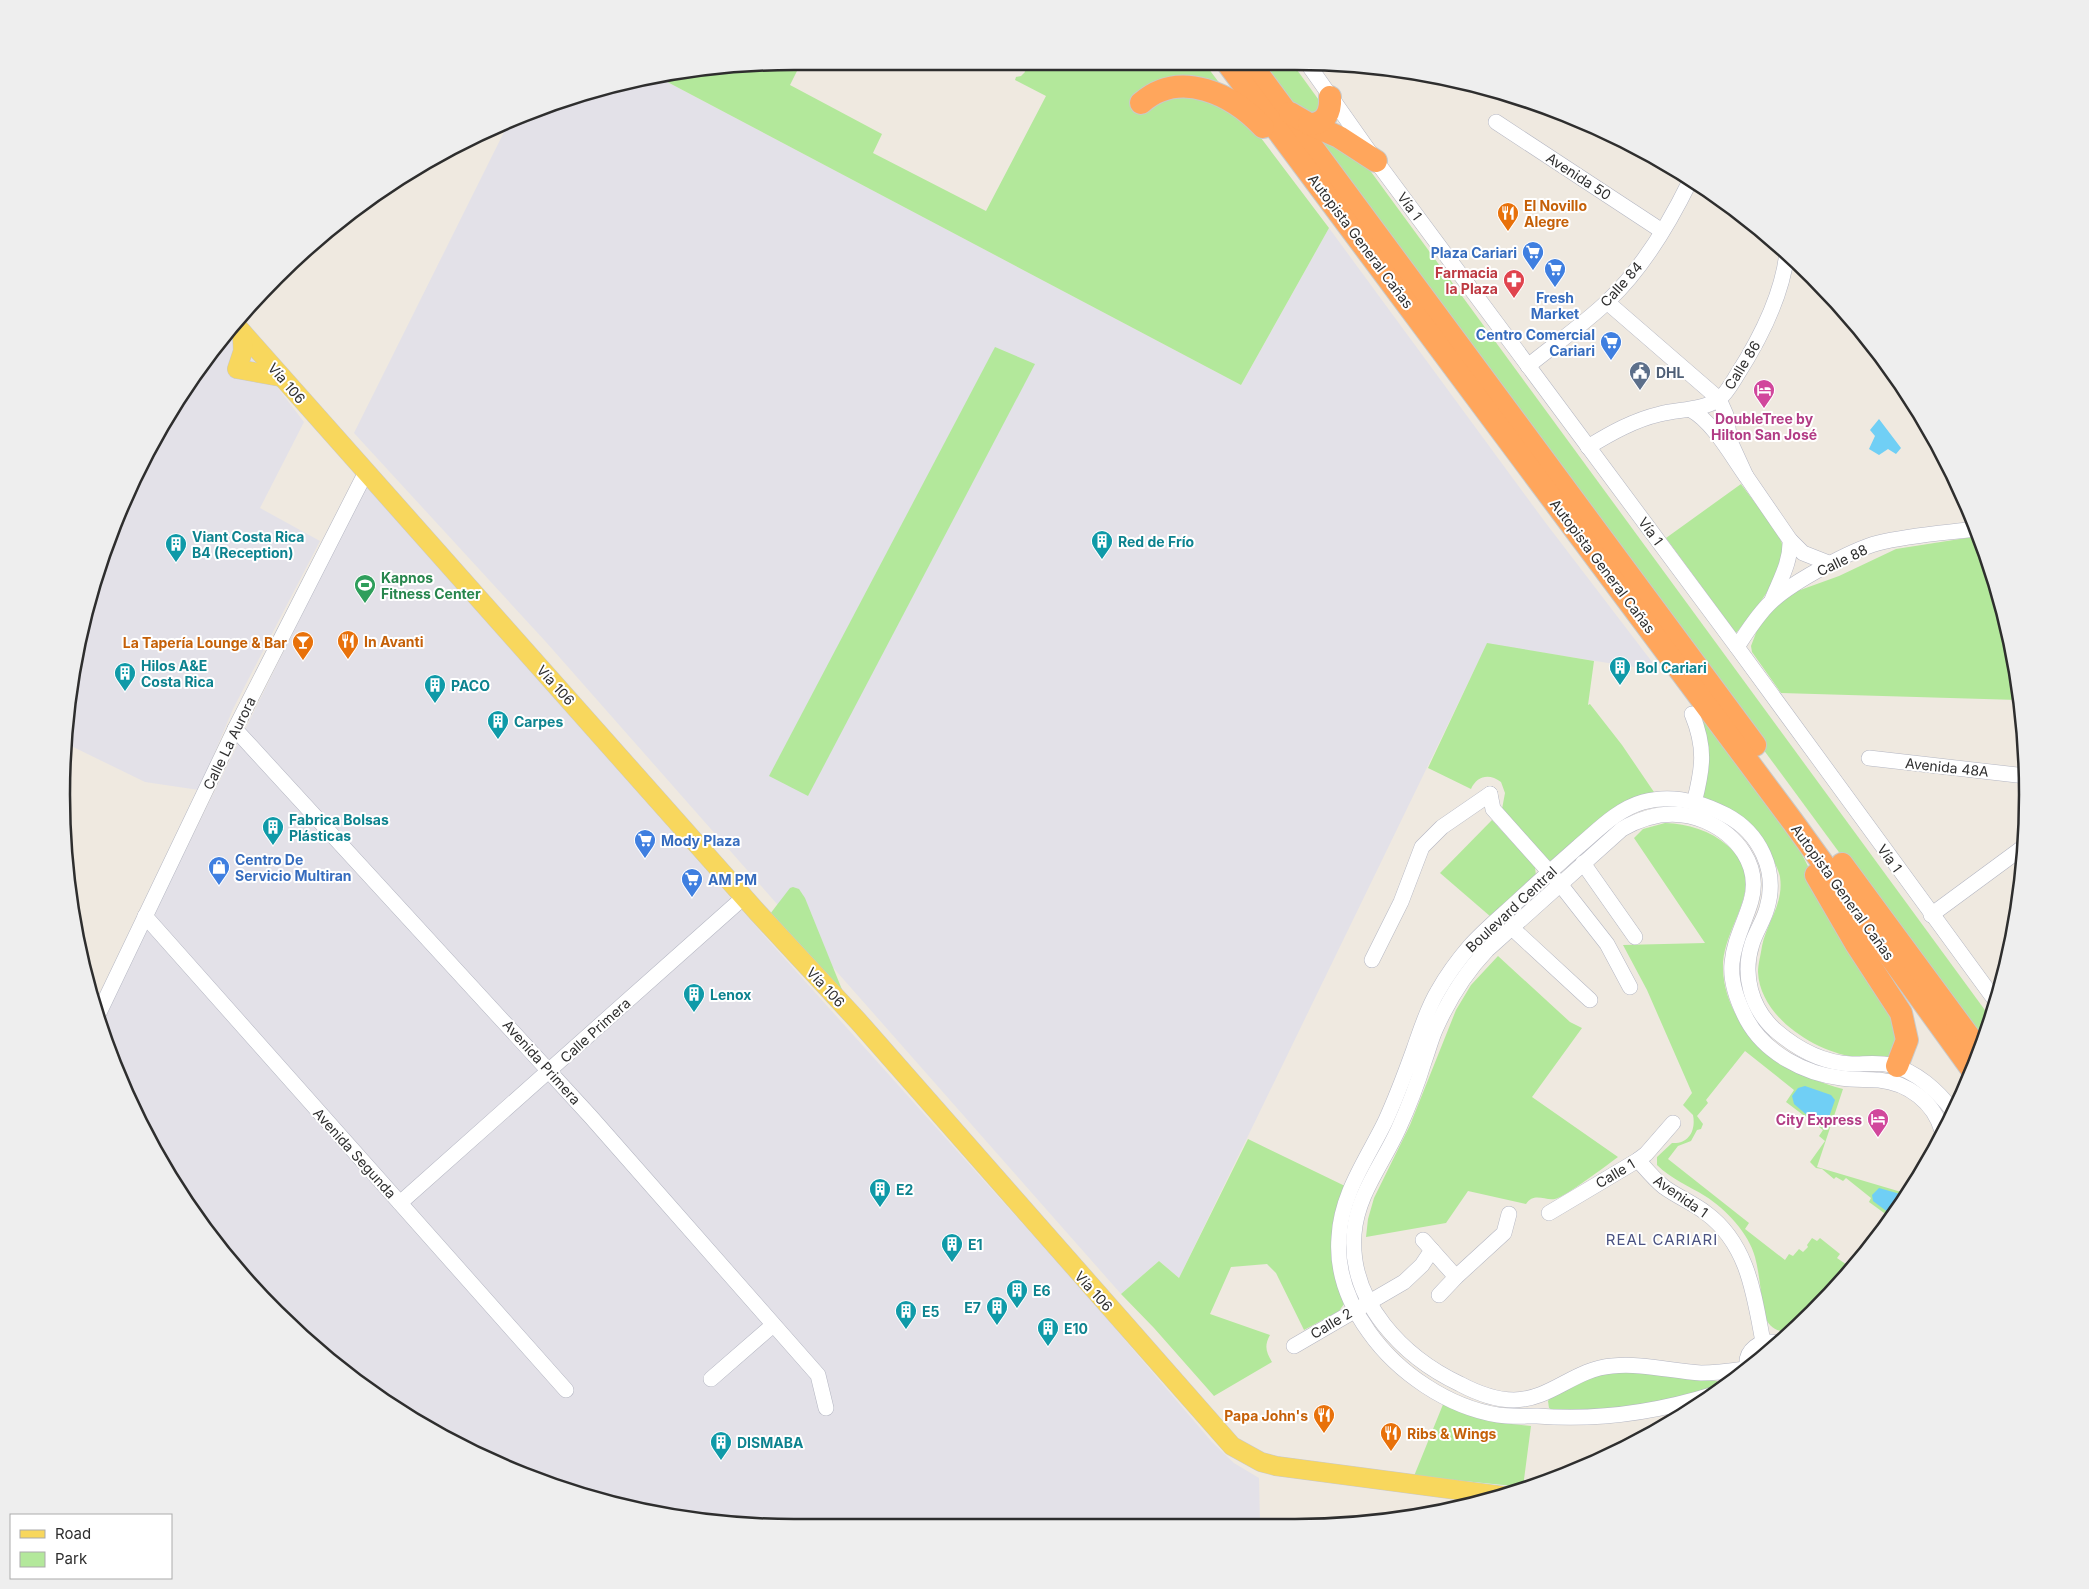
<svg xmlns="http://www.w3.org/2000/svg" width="2089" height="1589" font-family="Inter,sans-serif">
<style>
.industrial{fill:#e3e1e8}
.green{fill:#b3e89b}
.water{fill:#70cff5}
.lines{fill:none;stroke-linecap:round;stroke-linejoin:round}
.minor-casing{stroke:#b4b6c2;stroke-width:16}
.major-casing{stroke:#c9c9c9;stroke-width:20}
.highway-casing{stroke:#c9c9c9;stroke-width:24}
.minor{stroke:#fff;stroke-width:15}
.major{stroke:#f8d75d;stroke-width:19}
.highway{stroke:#ffa65c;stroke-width:22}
.labels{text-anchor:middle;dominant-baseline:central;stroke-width:4;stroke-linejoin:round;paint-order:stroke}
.street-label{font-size:14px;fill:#2e2e2e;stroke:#fff}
.food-label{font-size:14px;font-weight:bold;fill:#c56008;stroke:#fff;text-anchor:start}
.shop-label{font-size:14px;font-weight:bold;fill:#366cbe;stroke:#fff;text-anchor:start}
.health-label{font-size:14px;font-weight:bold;fill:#be3a42;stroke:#fff;text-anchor:end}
.service-label{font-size:14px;font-weight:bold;fill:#4e5e75;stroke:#fff;text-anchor:start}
.hotel-label{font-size:14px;font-weight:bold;fill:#b23c85;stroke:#fff}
.culture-label{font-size:14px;font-weight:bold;fill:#0d838f;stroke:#fff;text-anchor:start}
.leisure-label{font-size:14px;font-weight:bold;fill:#27864d;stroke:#fff;text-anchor:start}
.neighbourhood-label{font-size:15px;letter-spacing:1px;fill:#4b5382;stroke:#fff}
.rim{fill:none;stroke:#2e2e2e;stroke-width:2.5}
</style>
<rect width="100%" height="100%" fill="#efe9e0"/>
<!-- industrial -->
<g class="industrial">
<polygon points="656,76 1241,385 1329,228 1545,522 1659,671 1487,644 1179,1278 1159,1261 1121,1294 546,642 354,433 511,118 604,86"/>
<polygon points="231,327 304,422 260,508 320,541 233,709 199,790 145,782 63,742 75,651 100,559 137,470 185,387"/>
<polygon points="366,485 726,893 1089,1298 1212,1442 1234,1463 1259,1478 1260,1523 794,1528 699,1521 559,1489 428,1429 276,1313 185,1202 137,1119 99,1025"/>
</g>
<!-- green -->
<g class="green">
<polygon points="1261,63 1292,63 1321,103 1314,121 1292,108"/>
<polygon points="1205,64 1329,228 1241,385 656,76 699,68 799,67 790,85 882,134 873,153 986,211 1046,96 1015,80 1016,77 1021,76 1025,72 1023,65"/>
<polygon points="1307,129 1358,154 1990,1017 1982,1043 1916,957"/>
<polygon points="995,347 1035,364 808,796 769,776"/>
<path d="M1741 484C1748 494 1781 535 1782 544 1788 571 1752 614 1736 633L1666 538Z"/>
<polygon points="1979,536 2014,651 2018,700 1781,693 1752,652 1751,646 1759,625 1774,604 1792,593 1839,576 1896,549"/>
<path d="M1487 643 1594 661 1588 705 1590 704 1622 745 1656 795 1552 861 1547 860 1502 809 1505 793 1501 782C1489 773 1477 776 1471 789L1428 768Z"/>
<path d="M1699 715 1794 839 1845 938 1898 1017 1895 1060C1882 1059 1867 1059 1854 1057 1814 1051 1760 1017 1758 972 1758 964 1761 954 1762 946 1767 922 1784 904 1780 877 1779 867 1758 831 1750 825 1736 814 1717 806 1701 797Z"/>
<polygon points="1492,820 1535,867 1536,876 1491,917 1440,873"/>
<path d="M1665 823C1688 824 1710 830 1728 846 1772 884 1721 925 1723 969 1725 1032 1787 1075 1843 1089L1817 1167 1908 1194 1891 1218 1869 1202 1871 1198 1846 1178 1843 1181 1836 1177 1834 1179 1822 1169 1816 1168 1810 1162 1825 1141 1819 1136 1823 1130 1786 1102 1794 1090 1745 1051 1706 1100 1708 1103 1697 1116 1703 1124 1701 1129 1697 1130 1691 1141 1678 1146 1668 1159 1749 1223 1745 1229 1785 1260 1789 1254 1793 1256 1799 1249 1803 1252 1808 1247 1807 1245 1812 1238 1817 1241 1820 1238 1840 1254 1837 1258 1850 1267 1813 1313 1790 1332C1776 1332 1769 1327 1764 1315 1761 1296 1760 1276 1755 1257 1749 1234 1726 1209 1705 1196 1689 1186 1671 1179 1657 1165V1157L1672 1143C1689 1144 1696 1130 1693 1115L1683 1105 1692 1093 1647 990 1623 945 1705 943 1634 838 1643 829Z"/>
<polygon points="793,887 799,889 805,898 845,997 770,914 790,888"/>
<path d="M1498 956 1570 1022 1582 1028 1532 1097 1618 1157C1607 1165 1565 1197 1555 1199 1545 1201 1534 1192 1526 1204L1468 1191 1446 1223 1366 1237 1368 1219 1374 1198 1410 1125 1456 1010 1471 985Z"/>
<path d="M1248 1139 1345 1186 1334 1216 1331 1254 1344 1304 1339 1311 1304 1330 1276 1273 1267 1264 1231 1267 1210 1314 1270 1335C1264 1346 1266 1352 1272 1362L1214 1396 1154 1328 1121 1294 1159 1261 1179 1278Z"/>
<polygon points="1611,1370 1717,1381 1718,1385 1672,1402 1585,1416 1554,1411 1549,1408 1548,1401 1551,1397 1581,1381"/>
<polygon points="1444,1402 1502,1423 1531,1426 1523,1487 1414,1476"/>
</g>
<!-- water -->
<g class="water">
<polygon points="1879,419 1901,448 1896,454 1888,449 1879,455 1869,449 1875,436 1870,430"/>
<polygon points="1805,1086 1831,1095 1835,1100 1828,1120 1816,1123 1794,1104 1792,1096 1798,1088"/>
<polygon points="1879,1188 1907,1196 1893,1216 1873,1201 1872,1195"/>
</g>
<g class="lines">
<!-- minor casing -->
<g class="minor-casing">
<g id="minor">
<polyline points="1307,63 1376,161 1737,647 1995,1000"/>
<polyline points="1496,122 1662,231"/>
<path d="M1607 302 1719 399 1726 415 1730 441 1746 476C1731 455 1713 422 1691 410"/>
<path d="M1528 366C1554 345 1584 324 1608 301 1643 268 1669 224 1690 181"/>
<path d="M1588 447C1611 433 1634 420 1660 414 1679 409 1701 411 1719 399 1726 394 1732 383 1737 375 1760 339 1782 297 1787 253"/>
<path d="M1746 476 1790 540C1791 562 1780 580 1772 600"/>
<polyline points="1790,540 1803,553 1831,564"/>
<path d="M1737 647C1747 632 1757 615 1771 602 1791 583 1851 550 1878 543 1910 535 1944 533 1976 529"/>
<path d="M1692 714C1706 748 1703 768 1694 803"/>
<polyline points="235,729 591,1117 818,1375 826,1408"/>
<polyline points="1869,758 2026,776"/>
<polyline points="1490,794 1493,809 1560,884 1607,944 1630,987"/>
<polyline points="1583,863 1635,937"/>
<polyline points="1931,915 2022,848"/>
<polyline points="145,916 566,1390"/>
<polyline points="1512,928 1590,1000"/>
<polyline points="1372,960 1401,902 1422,847 1442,827 1490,794"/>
<polyline points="97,1017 235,729 366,472"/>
<path d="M1638 1160C1646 1169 1654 1179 1664 1187 1678 1197 1693 1203 1706 1213 1748 1244 1754 1294 1763 1342"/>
<polyline points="400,1203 744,897"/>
<polyline points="1549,1213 1638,1160 1646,1154 1673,1123"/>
<polyline points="1423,1240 1456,1277"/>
<polyline points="1439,1295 1456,1277 1504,1233 1509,1214"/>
<polyline points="1294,1346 1404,1282 1422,1265 1432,1250"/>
<path d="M1747 1367C1745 1350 1760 1339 1777 1343"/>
<path d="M1745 1369C1731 1371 1716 1373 1701 1373 1671 1371 1642 1363 1612 1366 1574 1369 1552 1399 1514 1400 1495 1400 1477 1393 1460 1384 1403 1357 1349 1302 1354 1234 1357 1195 1382 1165 1398 1130 1408 1108 1417 1085 1424 1062 1428 1051 1431 1039 1436 1028 1449 999 1465 973 1487 950L1622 829C1648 814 1677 809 1705 821 1737 835 1761 865 1751 901 1745 922 1734 940 1732 963 1730 983 1738 1003 1747 1020 1765 1053 1805 1074 1841 1078 1853 1080 1866 1079 1879 1080 1908 1083 1934 1102 1942 1131"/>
<polyline points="711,1379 773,1325"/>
<path d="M1715 1394C1657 1412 1598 1421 1537 1416 1524 1416 1511 1417 1498 1415 1448 1407 1398 1373 1369 1332 1349 1304 1336 1273 1339 1237 1341 1194 1367 1159 1385 1122 1396 1098 1405 1074 1414 1049 1421 1029 1427 1009 1438 991 1447 975 1458 960 1470 946 1485 929 1504 914 1521 898 1540 880 1560 863 1579 846 1599 829 1618 809 1643 802 1671 794 1701 802 1726 815 1760 833 1778 871 1767 908 1764 920 1756 931 1752 944 1742 975 1751 1008 1775 1030 1797 1049 1822 1063 1852 1064 1865 1064 1878 1062 1891 1065 1916 1071 1938 1091 1953 1111"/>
</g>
</g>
<!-- major casing -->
<g class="major-casing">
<g id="major">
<polyline points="234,323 758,913 858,1021 1232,1446 1261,1462 1276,1466 1503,1496"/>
<polyline points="242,332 243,351 237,369 281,377"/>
</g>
</g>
<!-- highway casing -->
<g class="highway-casing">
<g id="highway">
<polyline points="1250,63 1755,745"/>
<polyline points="1228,64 1793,822 1973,1071"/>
<path d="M1141 103C1180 68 1233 95 1263 127"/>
<polyline points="1290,113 1309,124 1339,137 1376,161"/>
<path d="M1309 124C1325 124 1331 113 1330 97"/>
<polyline points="1842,864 1979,1050"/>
<polyline points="1816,875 1856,944 1901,1013 1907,1040 1897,1066"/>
</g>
</g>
<!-- minor -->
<use href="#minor" class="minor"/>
<!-- major -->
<use href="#major" class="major"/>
<!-- highway -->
<use href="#highway" class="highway"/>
</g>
<!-- icons -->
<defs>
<g id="restaurant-pin" transform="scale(1.125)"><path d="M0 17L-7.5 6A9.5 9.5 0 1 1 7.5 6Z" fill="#e8710a" stroke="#fff"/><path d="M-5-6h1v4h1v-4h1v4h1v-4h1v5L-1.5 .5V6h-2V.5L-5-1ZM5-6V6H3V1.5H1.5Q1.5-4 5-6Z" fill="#fff"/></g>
<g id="supermarket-pin" transform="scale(1.125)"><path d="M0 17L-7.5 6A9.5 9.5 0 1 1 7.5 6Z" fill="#3f7fe0" stroke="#fff"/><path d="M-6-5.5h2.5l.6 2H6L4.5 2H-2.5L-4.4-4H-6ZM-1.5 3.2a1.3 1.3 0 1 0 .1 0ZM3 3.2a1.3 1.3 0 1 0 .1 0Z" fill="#fff"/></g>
<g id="pharmacy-pin" transform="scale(1.125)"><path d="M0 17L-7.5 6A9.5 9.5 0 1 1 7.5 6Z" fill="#e0444e" stroke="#fff"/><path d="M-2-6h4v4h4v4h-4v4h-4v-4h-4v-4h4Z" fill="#fff"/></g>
<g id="civic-pin" transform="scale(1.125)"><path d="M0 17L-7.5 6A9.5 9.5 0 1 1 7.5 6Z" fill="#5c6f8a" stroke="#fff"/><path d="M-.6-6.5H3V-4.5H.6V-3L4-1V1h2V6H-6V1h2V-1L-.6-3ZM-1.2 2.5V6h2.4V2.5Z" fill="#fff"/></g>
<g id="hotel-pin" transform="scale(1.125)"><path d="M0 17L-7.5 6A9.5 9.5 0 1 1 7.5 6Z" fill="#d1479c" stroke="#fff"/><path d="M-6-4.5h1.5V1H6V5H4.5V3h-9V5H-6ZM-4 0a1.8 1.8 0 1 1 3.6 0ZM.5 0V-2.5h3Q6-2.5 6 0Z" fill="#fff"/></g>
<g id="building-pin" transform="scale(1.125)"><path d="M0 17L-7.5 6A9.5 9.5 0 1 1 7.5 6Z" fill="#0f9aa8" stroke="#fff"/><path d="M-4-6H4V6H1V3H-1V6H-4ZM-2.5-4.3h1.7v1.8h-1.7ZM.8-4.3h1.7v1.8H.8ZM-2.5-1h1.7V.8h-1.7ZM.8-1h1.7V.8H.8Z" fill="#fff"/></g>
<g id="stadium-pin" transform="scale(1.125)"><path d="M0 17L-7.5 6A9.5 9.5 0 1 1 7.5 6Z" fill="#2e9e5b" stroke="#fff"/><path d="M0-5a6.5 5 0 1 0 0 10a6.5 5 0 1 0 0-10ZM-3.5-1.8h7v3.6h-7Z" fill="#fff"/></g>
<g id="bar-pin" transform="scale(1.125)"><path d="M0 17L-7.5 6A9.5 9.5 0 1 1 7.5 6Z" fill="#e8710a" stroke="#fff"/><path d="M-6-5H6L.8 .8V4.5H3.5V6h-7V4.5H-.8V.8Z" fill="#fff"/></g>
<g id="shop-pin" transform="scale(1.125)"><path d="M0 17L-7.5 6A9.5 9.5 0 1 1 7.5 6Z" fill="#3f7fe0" stroke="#fff"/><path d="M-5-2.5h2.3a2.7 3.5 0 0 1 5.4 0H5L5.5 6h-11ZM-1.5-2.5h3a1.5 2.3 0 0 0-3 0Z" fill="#fff"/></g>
</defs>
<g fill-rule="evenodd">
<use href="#restaurant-pin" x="1508" y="213"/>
<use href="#supermarket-pin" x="1533" y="252"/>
<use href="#supermarket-pin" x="1555" y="269"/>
<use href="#pharmacy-pin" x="1514" y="280"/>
<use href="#supermarket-pin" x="1611" y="342"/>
<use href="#civic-pin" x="1640" y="372"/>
<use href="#hotel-pin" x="1764" y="390"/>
<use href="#building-pin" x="1102" y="541"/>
<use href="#building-pin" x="176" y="544"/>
<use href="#stadium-pin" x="365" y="585"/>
<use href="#restaurant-pin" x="348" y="641"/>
<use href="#bar-pin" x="303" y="642"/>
<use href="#building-pin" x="1620" y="667"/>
<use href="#building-pin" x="125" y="673"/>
<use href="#building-pin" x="435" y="685"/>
<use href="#building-pin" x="498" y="721"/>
<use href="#building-pin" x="273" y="827"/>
<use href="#supermarket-pin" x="645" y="840"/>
<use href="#shop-pin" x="219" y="867"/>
<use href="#supermarket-pin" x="692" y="879"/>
<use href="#building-pin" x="694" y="994"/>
<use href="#hotel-pin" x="1878" y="1119"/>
<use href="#building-pin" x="880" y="1189"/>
<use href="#building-pin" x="952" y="1244"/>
<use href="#building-pin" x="1017" y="1290"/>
<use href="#building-pin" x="997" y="1307"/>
<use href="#building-pin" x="906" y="1311"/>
<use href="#building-pin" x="1048" y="1328"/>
<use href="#restaurant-pin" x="1324" y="1415"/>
<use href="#restaurant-pin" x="1391" y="1433"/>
<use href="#building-pin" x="721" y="1442"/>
</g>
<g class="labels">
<!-- street labels -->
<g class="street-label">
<text transform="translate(1579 176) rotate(33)">Avenida 50</text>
<text transform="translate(1410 206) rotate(53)">Vía 1</text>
<text transform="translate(1361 241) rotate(53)">Autopista General Cañas</text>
<text transform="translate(1621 284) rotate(-48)">Calle 84</text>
<text transform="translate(1742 365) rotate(-58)">Calle 86</text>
<text transform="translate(287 383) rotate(49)">Vía 106</text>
<text transform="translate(1651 531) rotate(53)">Vía 1</text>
<text transform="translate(1842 560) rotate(-26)">Calle 88</text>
<text transform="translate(1603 566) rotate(53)">Autopista General Cañas</text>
<text transform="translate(556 685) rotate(48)">Vía 106</text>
<text transform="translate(229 743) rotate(-64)">Calle La Aurora</text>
<text transform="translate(1947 767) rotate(6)">Avenida 48A</text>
<text transform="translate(1890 858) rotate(54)">Vía 1</text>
<text transform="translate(1843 892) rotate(54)">Autopista General Cañas</text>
<text transform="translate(1511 909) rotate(-43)">Boulevard Central</text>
<text transform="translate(826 987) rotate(47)">Vía 106</text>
<text transform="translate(595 1030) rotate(-42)">Calle Primera</text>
<text transform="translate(542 1062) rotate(48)">Avenida Primera</text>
<text transform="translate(355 1153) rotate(48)">Avenida Segunda</text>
<text transform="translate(1615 1173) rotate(-31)">Calle 1</text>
<text transform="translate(1681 1196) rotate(35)">Avenida 1</text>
<text transform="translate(1094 1291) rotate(48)">Vía 106</text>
<text transform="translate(1331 1323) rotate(-31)">Calle 2</text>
</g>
<!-- food labels -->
<g class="food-label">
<text x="1524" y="205">El Novillo<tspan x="1524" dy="16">Alegre</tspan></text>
<text x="364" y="641">In Avanti</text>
<text x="287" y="642" text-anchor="end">La Tapería Lounge &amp; Bar</text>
<text x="1308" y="1415" text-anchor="end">Papa John's</text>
<text x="1407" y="1433">Ribs &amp; Wings</text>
</g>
<!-- shop labels -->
<g class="shop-label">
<text x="1517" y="252" text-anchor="end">Plaza Cariari</text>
<text x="1555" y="297" text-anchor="middle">Fresh<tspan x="1555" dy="16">Market</tspan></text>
<text x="1595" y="334" text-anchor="end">Centro Comercial<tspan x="1595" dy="16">Cariari</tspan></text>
<text x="661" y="840">Mody Plaza</text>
<text x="235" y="859">Centro De<tspan x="235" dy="16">Servicio Multiran</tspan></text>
<text x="708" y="879">AM PM</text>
</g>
<!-- health labels -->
<g class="health-label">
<text x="1498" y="272">Farmacia<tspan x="1498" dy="16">la Plaza</tspan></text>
</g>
<!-- service labels -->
<g class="service-label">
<text x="1656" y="372">DHL</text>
</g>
<!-- hotel labels -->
<g class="hotel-label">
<text x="1764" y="418">DoubleTree by<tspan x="1764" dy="16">Hilton San José</tspan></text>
<text x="1862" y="1119" text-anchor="end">City Express</text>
</g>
<!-- culture labels -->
<g class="culture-label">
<text x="192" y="536">Viant Costa Rica<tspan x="192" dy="16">B4 (Reception)</tspan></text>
<text x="1118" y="541">Red de Frío</text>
<text x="141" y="665">Hilos A&amp;E<tspan x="141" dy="16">Costa Rica</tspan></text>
<text x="1636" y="667">Bol Cariari</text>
<text x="451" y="685">PACO</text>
<text x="514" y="721">Carpes</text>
<text x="289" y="819">Fabrica Bolsas<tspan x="289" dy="16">Plásticas</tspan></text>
<text x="710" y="994">Lenox</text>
<text x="896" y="1189">E2</text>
<text x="968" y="1244">E1</text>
<text x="1033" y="1290">E6</text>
<text x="981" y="1307" text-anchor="end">E7</text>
<text x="922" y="1311">E5</text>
<text x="1064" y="1328">E10</text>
<text x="737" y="1442">DISMABA</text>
</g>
<!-- leisure labels -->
<g class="leisure-label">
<text x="381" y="577">Kapnos<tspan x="381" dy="16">Fitness Center</tspan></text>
</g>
<!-- neighbourhood labels -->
<g class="neighbourhood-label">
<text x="1662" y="1239">REAL CARIARI</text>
</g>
</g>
<!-- crop -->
<path d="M0 0H2089V1589H0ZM794 70H1295A724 724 0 0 1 2019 794V795A724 724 0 0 1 1295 1519H794A724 724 0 0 1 70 795V794A724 724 0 0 1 794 70Z" fill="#eee" fill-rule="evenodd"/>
<path class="rim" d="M794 70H1295A724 724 0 0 1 2019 794V795A724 724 0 0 1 1295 1519H794A724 724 0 0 1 70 795V794A724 724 0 0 1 794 70Z"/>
<!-- legend -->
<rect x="10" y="1514" width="162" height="65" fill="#ffffff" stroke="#ababab"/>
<rect x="20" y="1530" width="25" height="8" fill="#f8d75d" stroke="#ababab"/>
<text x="55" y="1539" font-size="15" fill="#2e2e2e">Road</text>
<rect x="20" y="1552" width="25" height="15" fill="#b3e89b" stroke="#ababab"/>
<text x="55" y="1564" font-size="15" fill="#2e2e2e">Park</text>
</svg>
